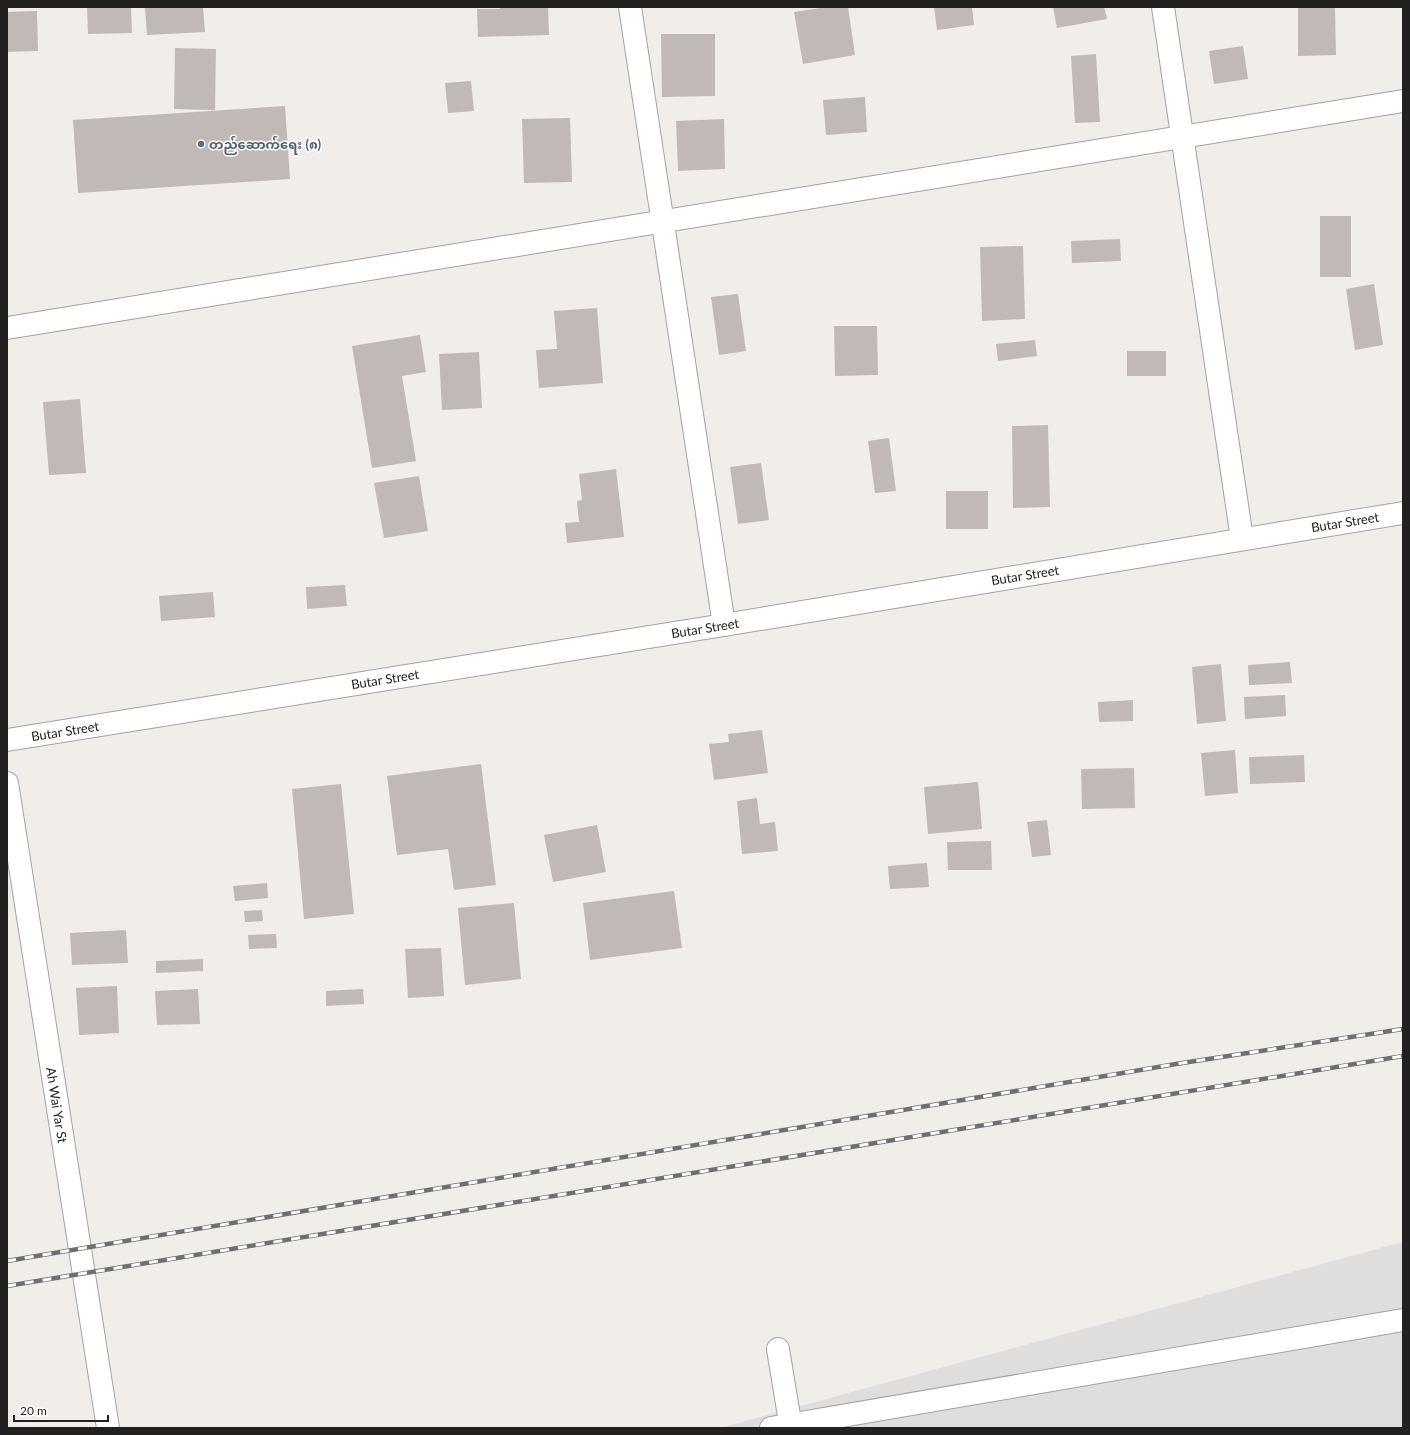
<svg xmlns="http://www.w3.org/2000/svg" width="1410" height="1435" font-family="Lato,'Noto Sans Myanmar',sans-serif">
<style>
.residential{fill:#dfdede}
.building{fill:#c1b9b5}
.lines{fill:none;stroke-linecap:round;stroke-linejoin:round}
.minor-casing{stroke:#a2a2a2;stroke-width:24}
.minor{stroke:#fff;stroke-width:22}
.rail-casing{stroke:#6f6f6f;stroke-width:4.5}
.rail{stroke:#fff;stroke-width:3;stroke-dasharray:9;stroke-linecap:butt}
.service-dot{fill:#5c6f8a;stroke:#fff;stroke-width:1.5}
.labels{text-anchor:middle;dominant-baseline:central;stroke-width:3;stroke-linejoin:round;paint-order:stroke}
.service-label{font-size:13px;font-weight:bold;fill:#4e5e75;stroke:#fff;text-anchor:start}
.street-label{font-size:13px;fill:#212121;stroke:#fff}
</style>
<rect width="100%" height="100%" fill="#f1ede8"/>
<!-- residential -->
<polygon class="residential" points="1403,1242 1403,1428 720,1428"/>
<!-- building -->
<g class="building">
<polygon points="87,7 131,7 132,33 88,34"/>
<polygon points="145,7 203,7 205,32 147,35"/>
<polygon points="500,7 548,7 549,35 478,37 477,9 500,9"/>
<polygon points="827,7 848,7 855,55 803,64 794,12"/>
<polygon points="934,7 972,7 974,25 937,30"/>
<polygon points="1053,7 1104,7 1107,19 1057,28"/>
<polygon points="1298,8 1335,8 1336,55 1298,56"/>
<polygon points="37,11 38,51 7,52 7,12"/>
<polygon points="661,34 715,34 715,96 662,97"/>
<polygon points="1243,46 1248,79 1214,84 1209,51"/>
<polygon points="175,48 216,49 215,110 174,109"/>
<polygon points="1096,54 1100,122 1075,123 1071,56"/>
<polygon points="471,81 474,111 448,113 445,83"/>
<polygon points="865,97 867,132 826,135 823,100"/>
<polygon points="285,106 290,179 78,193 73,120"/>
<polygon points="570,118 572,182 524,183 522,119"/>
<polygon points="724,119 725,169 678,171 676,121"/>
<rect x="1320" y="216" width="31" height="61"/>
<polygon points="1120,239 1121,261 1072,263 1071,241"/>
<polygon points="1023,246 1025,319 982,321 980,247"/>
<polygon points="1374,284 1383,345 1355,350 1346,289"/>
<polygon points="738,294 746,351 719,355 711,297"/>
<polygon points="597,308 603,383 539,388 536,350 557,349 554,311"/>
<polygon points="834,326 877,326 878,375 835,376"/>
<polygon points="420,335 426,372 402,376 416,461 372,468 352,346"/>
<polygon points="1035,340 1037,356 998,361 996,344"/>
<rect x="1127" y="351" width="39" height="25"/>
<polygon points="479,352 482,408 442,410 439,354"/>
<polygon points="80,399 86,473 49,475 43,402"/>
<polygon points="1048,425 1050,507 1013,508 1012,426"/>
<polygon points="889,438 896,491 875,493 868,441"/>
<polygon points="761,463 769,520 738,524 730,467"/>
<polygon points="616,469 624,537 567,543 565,523 579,522 577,501 582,500 579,474"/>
<polygon points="419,476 428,531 384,538 374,483"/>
<rect x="946" y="491" width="42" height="38"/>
<polygon points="345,585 347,606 307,609 306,587"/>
<polygon points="213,592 215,617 161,621 159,596"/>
<polygon points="1290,662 1292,683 1249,685 1248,665"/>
<polygon points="1221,664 1226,721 1197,724 1192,667"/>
<polygon points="1285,695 1286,716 1245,719 1244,697"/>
<polygon points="1133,700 1133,721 1099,722 1098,702"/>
<polygon points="762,730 768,773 714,780 709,744 729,742 728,734"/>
<polygon points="1235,750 1238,793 1205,796 1201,753"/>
<polygon points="1304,755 1305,782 1250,784 1249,757"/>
<polygon points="481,764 496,885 454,890 448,849 397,855 387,776"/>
<polygon points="1134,768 1135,808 1082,809 1081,769"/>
<polygon points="978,782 982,829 928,834 924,787"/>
<polygon points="341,784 354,914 304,919 292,789"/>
<polygon points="757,798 760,824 775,822 778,851 742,854 737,801"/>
<polygon points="1047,820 1051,855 1032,857 1027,822"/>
<polygon points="597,825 606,872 553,882 544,835"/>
<polygon points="991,841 992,870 948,870 947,842"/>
<polygon points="927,863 929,887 890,889 888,866"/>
<polygon points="267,883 268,898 235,901 233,886"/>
<polygon points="674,891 682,948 590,960 583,903"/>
<polygon points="514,903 521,979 465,985 458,908"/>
<polygon points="262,910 263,921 245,922 244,911"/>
<polygon points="126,930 128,963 72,965 70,933"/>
<polygon points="276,934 277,948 249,949 248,935"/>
<polygon points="441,948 444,996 408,998 405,949"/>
<polygon points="203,959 203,971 156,973 156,961"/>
<polygon points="117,986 119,1033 79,1035 76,988"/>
<polygon points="198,989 200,1024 157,1025 155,991"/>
<polygon points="363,989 364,1004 326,1006 326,991"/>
</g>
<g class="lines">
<!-- minor casing -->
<g class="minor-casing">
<g id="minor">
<polyline points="630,7 724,625"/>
<polyline points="1163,7 1242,539"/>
<polyline points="7,328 1403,101"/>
<polyline points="7,740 724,625 1403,513"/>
<polyline points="7,783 108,1428"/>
<polyline points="778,1349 791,1428"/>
<polyline points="771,1428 1403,1320"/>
</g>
</g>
<!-- minor -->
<use href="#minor" class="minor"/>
<!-- rail casing -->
<g class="rail-casing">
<g id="rail">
<polyline points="7,1261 1176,1064 1403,1029"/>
<polyline points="7,1286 1403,1056"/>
</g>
</g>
<!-- rail -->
<use href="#rail" class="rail"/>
</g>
<!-- markers -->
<circle class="service-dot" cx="201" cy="144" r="4"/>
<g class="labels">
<!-- service labels -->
<g class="service-label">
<text x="209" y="144">တည်ဆောက်ရေး (၈)</text>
</g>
<!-- street labels -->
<g class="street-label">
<text transform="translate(1345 522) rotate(-9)">Butar Street</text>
<text transform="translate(1025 575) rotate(-9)">Butar Street</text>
<text transform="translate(705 628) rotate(-9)">Butar Street</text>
<text transform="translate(385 679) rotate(-9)">Butar Street</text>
<text transform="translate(65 731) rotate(-9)">Butar Street</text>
<text transform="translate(57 1105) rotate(81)">Ah Wai Yar St</text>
</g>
</g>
<!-- border -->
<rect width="1410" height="1435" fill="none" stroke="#212121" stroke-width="16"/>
<!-- scale -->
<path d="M14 1415v6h94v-6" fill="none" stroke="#212121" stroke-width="2"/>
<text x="20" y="1415" font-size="12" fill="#212121" stroke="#ffffff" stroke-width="3" paint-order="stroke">20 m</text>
</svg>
